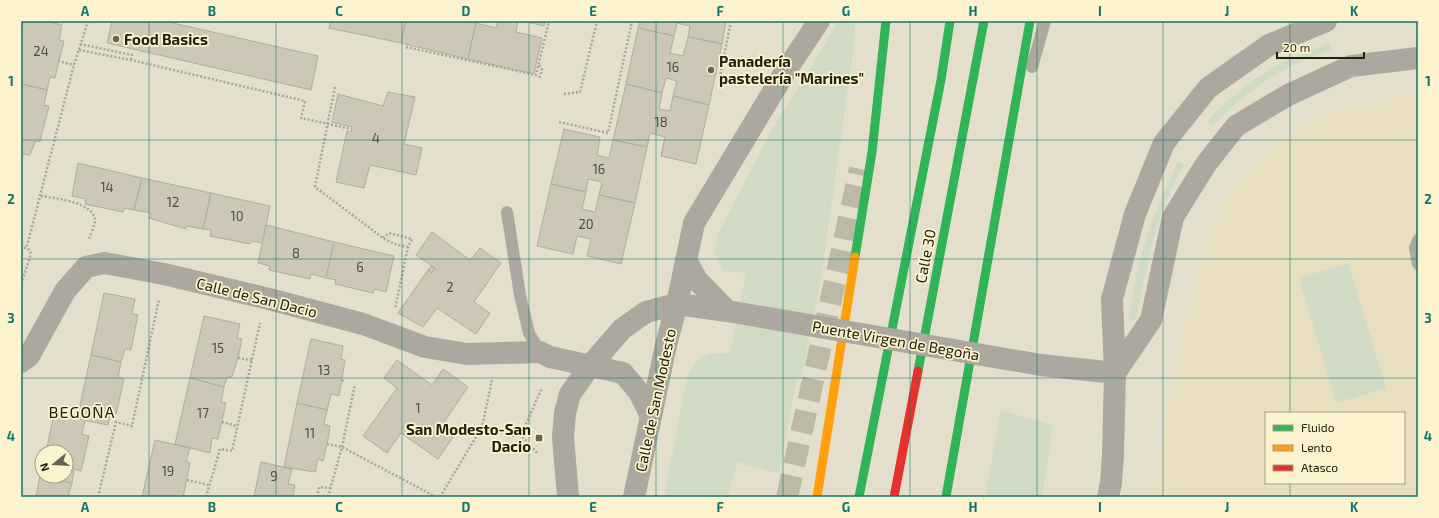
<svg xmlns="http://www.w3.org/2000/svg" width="1439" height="518" font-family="'Exo 2',sans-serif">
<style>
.built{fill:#e7dfbe;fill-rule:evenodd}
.green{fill:#d0dac4}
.building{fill:#ccc7b6;stroke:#b0ad9e}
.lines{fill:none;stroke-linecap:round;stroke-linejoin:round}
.highway-tunnel{stroke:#bdb9a7;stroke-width:22;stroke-dasharray:22 11;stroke-linecap:butt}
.path{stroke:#a9a59c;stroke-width:2.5;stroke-dasharray:2 2;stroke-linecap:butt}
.lane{stroke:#aca89f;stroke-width:12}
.street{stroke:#aca89f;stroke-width:22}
.fast{stroke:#30b455;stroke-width:9}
.slow{stroke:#ff9f0a;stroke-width:9}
.jam{stroke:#e5322d;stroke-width:9}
.street-bridge{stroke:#aca89f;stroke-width:22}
.grid{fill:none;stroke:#0f766e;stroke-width:1;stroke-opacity:0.55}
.poi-dot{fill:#676353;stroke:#fbf3ce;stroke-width:1.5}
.labels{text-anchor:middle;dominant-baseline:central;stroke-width:3.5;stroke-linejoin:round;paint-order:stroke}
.number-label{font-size:13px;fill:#4f4c3d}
.poi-label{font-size:15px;font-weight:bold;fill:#232012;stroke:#fbf3ce;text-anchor:start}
.street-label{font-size:15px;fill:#232012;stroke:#fbf3ce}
.neighbourhood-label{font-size:16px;letter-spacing:1px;fill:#232012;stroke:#fbf3ce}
.neatline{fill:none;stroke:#0f766e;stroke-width:1.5}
.grid-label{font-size:13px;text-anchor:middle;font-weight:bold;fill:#0f766e}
</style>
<rect width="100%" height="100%" fill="#e4dfcc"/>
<!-- built -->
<path class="built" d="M1418 95V497H1153L1173 374 1194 288 1208 238 1223 205 1243 175 1277 143 1305 124 1342 109 1390 98ZM1266 413H1404V483H1266Z"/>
<!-- green -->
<g class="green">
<path d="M839 21H855L854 45 820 285 801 379 797 378 779 474 738 462 727 497H664L687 377 695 363 708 354 730 353 746 273 724 271C714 257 714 252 717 236L770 133Z"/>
<path d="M1330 43 1332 50C1285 64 1246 91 1213 126L1207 121C1241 85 1282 57 1330 43Z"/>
<path d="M1178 161 1184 165C1157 212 1146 266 1136 319L1131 322 1129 320V316L1139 263 1149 230 1156 211Z"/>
<polygon points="1348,263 1386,388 1336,403 1299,278"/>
<polygon points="1001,410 1053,426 1042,497 985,497"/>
</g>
<!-- building -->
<g class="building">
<polygon points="23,21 45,21 62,25 59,40 64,41 55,78 50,77 47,90 21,84 21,33"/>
<polygon points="112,21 164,21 318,56 311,90 107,43"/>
<polygon points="331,21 406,21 401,43 329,28"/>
<polygon points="406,21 464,21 476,23 468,59 401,43"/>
<polygon points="498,21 518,21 516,32 542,38 534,74 468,59 476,23 496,28"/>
<polygon points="523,21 545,21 544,26"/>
<polygon points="640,21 726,21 722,44 688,37 690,26 677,23 674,36 638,28"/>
<polygon points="638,28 674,36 670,53 683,56 688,37 722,44 709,105 673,96 677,81 666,78 662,93 626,84"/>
<polygon points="21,84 47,90 44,105 49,106 40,141 35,142 30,155 21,154"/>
<polygon points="626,84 662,93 659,109 670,111 673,96 709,105 696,164 661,156 665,137 650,133 647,147 613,140"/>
<polygon points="388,92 415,97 404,144 422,148 416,175 370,165 364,188 336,182 347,131 351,132 352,127 332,122 338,94 383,106"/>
<polygon points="564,129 600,137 597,155 609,158 613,140 647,147 635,203 599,195 602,182 588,179 586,192 551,184"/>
<polygon points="78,163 142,178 134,210 125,208 123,212 85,204 86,199 72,196"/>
<polygon points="142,178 211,193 203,229 186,226 186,229 149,218 151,213 134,210"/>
<polygon points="551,184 586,192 582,209 595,212 599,195 635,203 621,264 587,256 591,239 577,236 573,254 537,246"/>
<polygon points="211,193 270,206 263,243 251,241 250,244 210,236 211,230 203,229"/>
<polygon points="266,225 334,242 326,278 311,274 310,279 269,270 270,266 258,263"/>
<polygon points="432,232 470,260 480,248 501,263 474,302 490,313 476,334 437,308 423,327 398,313 428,270 432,273 435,268 416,255"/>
<polygon points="334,242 394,256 386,292 375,289 373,293 335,284 336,280 326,278"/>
<polygon points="431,266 435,268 432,273 428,270"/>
<polygon points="104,293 135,299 132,314 138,315 131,350 125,349 121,362 91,355"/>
<polygon points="204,316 240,324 237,338 242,339 238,358 232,377 227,377 224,387 190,378"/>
<polygon points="311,339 343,346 341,359 345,360 339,396 331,394 327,410 297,403"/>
<polygon points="91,355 121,362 118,378 124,379 116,414 111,413 108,425 77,419"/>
<polygon points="397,360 432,385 443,369 468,387 440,428 453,437 438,459 401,433 387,453 363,436 397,388 384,378"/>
<polygon points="190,378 224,387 221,402 226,403 218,439 212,438 210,453 175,444"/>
<polygon points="297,403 327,410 324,424 330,426 328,439 323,461 318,459 315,472 284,467"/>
<polygon points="54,414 85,420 82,434 89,436 81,471 74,469 72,483 40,476 42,468 42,476 66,476 66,452 46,452"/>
<polygon points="155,440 190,448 186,462 190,463 183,497 142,497"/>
<polygon points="261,462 292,469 288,484 295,485 293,497 254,497"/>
<polygon points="40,476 72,483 68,497 36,497"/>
</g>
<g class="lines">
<!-- highway-tunnel -->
<polyline class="highway-tunnel" points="787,497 860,169"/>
<!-- path -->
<g class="path">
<polyline points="731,21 720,76 747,82"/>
<polyline points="80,44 132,55 131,60"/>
<polyline points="406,47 536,75 549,21"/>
<polyline points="79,50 131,60 305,101 301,118 351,129"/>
<polyline points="58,61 74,65"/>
<polyline points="539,65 542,70 539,79"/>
<polyline points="335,87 315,187 383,238 394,244 408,247"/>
<polyline points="564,94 580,92 597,21"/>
<polyline points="559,122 608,133 632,21"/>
<path d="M41 196C54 198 95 202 95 221 94 227 91 234 89 239"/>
<polyline points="383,238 389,233 412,239 408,247 395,309"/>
<polyline points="21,251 27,246"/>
<polyline points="21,284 31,254 27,246 74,65 88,21"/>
<polyline points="238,358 252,360"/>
<polyline points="342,381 344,380"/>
<polyline points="222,422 237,426"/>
<polyline points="508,436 521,435"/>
<polyline points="327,444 342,447 436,497"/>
<polyline points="537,453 521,435 542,388"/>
<polyline points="187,480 209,485"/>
<polyline points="98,497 116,422 132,426 159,299"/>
<polyline points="206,497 220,449 232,451 260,323"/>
<polyline points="317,497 319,487 331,488"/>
<polyline points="328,497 342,447 355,384"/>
<polyline points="440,497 482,427 492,380"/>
</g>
<!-- lane -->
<g class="lane">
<polyline points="1032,67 1045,21"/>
<polyline points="507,212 520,295 529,333 540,352"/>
<polyline points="1418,240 1415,248 1418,264"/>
</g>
<!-- street -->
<g class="street">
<polyline points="686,260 697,280 727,311"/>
<polyline points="21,362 29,356 65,291 86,267 104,263 164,274 269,299 363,324 425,347 467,354 540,352 550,357 623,373 639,392 651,416"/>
<polyline points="1041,365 1115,373"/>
<polyline points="1115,373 1151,320 1173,217 1206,164 1236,126 1288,95 1351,66 1418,58"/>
<polyline points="568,497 563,437 565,413 570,394 590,366 622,329 646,312 677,304 727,311"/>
<polyline points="634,497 666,345 677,304 694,223 785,72 819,21"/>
<polyline points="1108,497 1111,483 1113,454 1115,373 1112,299 1135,214 1164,143 1208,88 1269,45 1326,21"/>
</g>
<!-- fast -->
<g class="fast">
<polyline points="855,257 872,152 886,21"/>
<polyline points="918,371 984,21"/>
<polyline points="859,497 941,80 950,21"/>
<polyline points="946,497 1030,21"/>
</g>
<!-- slow -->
<polyline class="slow" points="817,497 855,257"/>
<!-- jam -->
<polyline class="jam" points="894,497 918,371"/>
<!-- street-bridge -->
<polyline class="street-bridge" points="727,311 1041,365"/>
</g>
<!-- grid -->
<path class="grid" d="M149 21V497M276 21V497M402 21V497M529 21V497M656 21V497M783 21V497M910 21V497M1037 21V497M1163 21V497M1290 21V413M21 140H1418M21 259H1418M21 378H1418M1290 483V497"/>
<!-- markers -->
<g class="poi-dot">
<circle cx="116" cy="39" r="4"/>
<circle cx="711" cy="70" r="4"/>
<rect x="535" y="434" width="8" height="8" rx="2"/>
</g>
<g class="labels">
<!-- number labels -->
<g class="number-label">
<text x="41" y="51">24</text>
<text x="673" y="67">16</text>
<text x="661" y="122">18</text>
<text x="376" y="138">4</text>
<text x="599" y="169">16</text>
<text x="107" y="187">14</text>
<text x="173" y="202">12</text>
<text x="237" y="216">10</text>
<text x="586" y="224">20</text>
<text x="296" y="253">8</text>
<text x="360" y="267">6</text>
<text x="450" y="287">2</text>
<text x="218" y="348">15</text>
<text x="324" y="370">13</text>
<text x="418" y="408">1</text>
<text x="203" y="413">17</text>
<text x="310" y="433">11</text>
<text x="168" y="471">19</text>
<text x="274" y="476">9</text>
</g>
<!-- poi labels -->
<g class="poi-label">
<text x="124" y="39">Food Basics</text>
<text x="719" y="61">Panadería<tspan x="719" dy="17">pastelería "Marines"</tspan></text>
<text x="531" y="429" text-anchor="end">San Modesto-San<tspan x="531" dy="17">Dacio</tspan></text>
</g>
<!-- street labels -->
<g class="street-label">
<text transform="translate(925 256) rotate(-79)">Calle 30</text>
<text transform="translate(257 297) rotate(14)">Calle de San Dacio</text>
<text transform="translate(896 340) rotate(10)">Puente Virgen de Begoña</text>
<text transform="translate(655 400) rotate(-78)">Calle de San Modesto</text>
</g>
<!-- neighbourhood labels -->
<g class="neighbourhood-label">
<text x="82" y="411">BEGOÑA</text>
</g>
</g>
<!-- border -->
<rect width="1439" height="518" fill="none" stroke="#fbf3ce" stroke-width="44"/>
<!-- legend -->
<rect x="1265" y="412" width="140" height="72" fill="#fbf3ce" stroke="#a59f83"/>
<rect x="1273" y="425" width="20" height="6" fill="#30b455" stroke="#a59f83"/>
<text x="1301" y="432" font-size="12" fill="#232012">Fluido</text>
<rect x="1273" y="445" width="20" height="6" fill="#ff9f0a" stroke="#a59f83"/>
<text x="1301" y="452" font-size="12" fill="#232012">Lento</text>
<rect x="1273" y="465" width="20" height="6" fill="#e5322d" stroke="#a59f83"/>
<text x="1301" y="472" font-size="12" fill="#232012">Atasco</text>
<!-- north arrow -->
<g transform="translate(54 464) rotate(252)"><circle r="19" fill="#fbf3ce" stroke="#a59f83"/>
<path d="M0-3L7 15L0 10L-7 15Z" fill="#676353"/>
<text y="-6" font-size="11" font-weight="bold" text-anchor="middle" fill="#232012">N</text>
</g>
<!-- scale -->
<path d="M1277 52v6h87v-6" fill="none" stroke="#232012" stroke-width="2"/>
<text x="1283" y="52" font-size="12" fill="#232012" stroke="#fbf3ce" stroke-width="3" paint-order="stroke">20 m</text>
<rect x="22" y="22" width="1395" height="474" class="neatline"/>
<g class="grid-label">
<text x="85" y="16">A</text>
<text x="212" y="16">B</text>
<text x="339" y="16">C</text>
<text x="466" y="16">D</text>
<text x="593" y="16">E</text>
<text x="720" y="16">F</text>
<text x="846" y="16">G</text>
<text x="973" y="16">H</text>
<text x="1100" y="16">I</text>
<text x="1227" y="16">J</text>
<text x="1354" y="16">K</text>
<text x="11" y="86">1</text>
<text x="1428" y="86">1</text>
<text x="11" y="204">2</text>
<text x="1428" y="204">2</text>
<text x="11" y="323">3</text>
<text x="1428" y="323">3</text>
<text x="11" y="441">4</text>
<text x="1428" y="441">4</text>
<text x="85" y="512">A</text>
<text x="212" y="512">B</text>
<text x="339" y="512">C</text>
<text x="466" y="512">D</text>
<text x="593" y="512">E</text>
<text x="720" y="512">F</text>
<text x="846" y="512">G</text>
<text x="973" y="512">H</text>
<text x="1100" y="512">I</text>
<text x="1227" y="512">J</text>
<text x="1354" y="512">K</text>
</g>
</svg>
